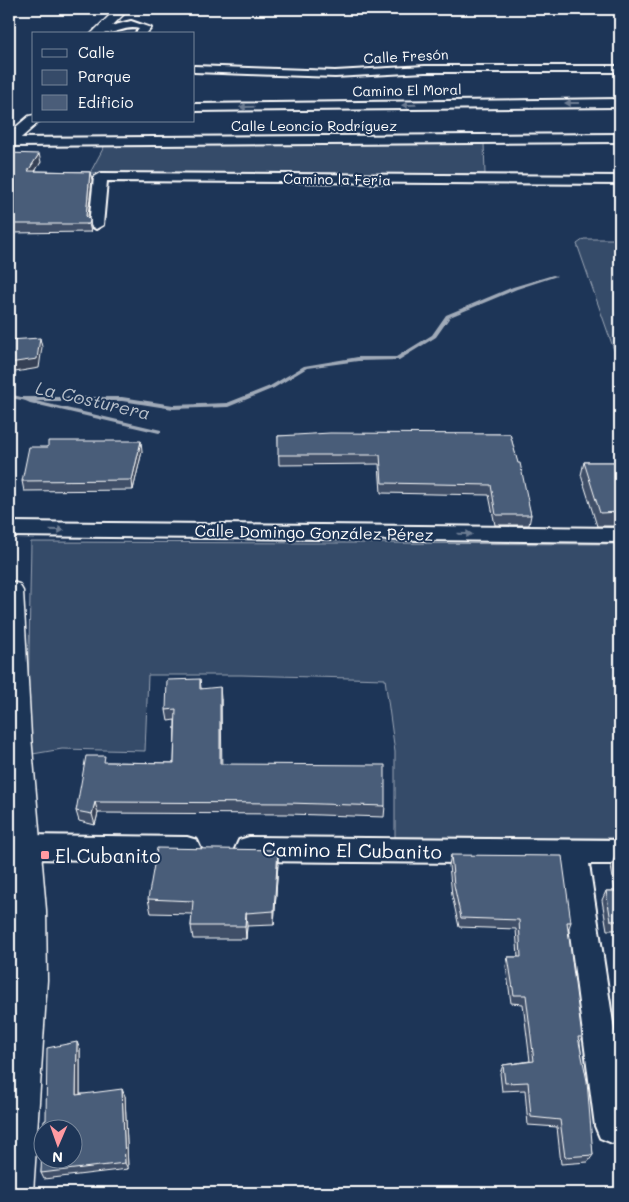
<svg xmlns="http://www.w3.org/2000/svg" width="629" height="1202" font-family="Mali,sans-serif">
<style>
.green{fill:#364b69;stroke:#9aa5b4}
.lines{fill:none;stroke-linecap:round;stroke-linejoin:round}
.stream{fill:#a0aab8;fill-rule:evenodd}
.minor-casing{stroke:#fff;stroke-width:4}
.secondary-casing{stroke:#fff;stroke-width:3}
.minor{fill:#1d3557;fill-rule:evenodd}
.secondary{fill:#1d3557;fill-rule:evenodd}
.wall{fill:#405068;stroke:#fff}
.shaded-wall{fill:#344155;stroke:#fff}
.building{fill:#4a5d79;stroke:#fff}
.oneway{fill:#6c7c92}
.poi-dot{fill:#ff9aa2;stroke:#1d3557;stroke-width:2}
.labels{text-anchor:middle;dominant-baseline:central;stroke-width:4;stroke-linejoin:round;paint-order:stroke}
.far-street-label{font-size:14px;fill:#fff;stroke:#1d3557}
.street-label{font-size:16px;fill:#fff;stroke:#1d3557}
.water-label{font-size:18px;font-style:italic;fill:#b8c0ca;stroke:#1d3557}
.near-street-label{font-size:19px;fill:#fff;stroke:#1d3557}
.near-poi-label{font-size:19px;fill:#fff;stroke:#1d3557;text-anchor:start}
</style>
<rect width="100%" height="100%" fill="#1d3557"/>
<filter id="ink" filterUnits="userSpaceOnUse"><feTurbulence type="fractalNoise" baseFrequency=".02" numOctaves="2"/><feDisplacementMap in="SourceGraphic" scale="10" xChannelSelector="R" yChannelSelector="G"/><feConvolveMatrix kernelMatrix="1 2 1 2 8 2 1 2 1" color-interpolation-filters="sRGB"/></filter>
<g filter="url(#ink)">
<!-- green -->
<g class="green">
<polygon points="484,143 485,174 90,173 105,145"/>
<polygon points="584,239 620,239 620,367 577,244"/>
<polygon points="31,542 620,544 620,838 395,837 395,752 385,679 241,675 148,675 145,751 62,749 27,755"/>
</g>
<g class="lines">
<!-- stream -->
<path class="stream" d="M553 275 557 276 517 289 450 317 436 337 399 360 358 361 307 368 274 388 228 407 173 409 122 401H36L161 430V432L159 433 30 403C25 400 16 399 9 398V394L21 397H122L173 405 227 403 270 386 304 366 358 357H396L432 335 446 315 513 287Z"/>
<!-- minor casing -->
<g class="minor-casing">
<g id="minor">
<path d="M131 21 151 28 146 34H135L139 29C125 24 107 40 95 30Z"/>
<polygon points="194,66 335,71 425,66 620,66 620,72 425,72 335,77 194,72"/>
<polygon points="620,99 620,107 194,111 194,104"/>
<polygon points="620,134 620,142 9,146 9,138"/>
<polygon points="101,173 620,176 620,184 107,181 103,225 96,229 89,225 94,177"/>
<polygon points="9,522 620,528 620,542 9,536"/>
<polygon points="24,835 187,837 197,840 201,849 197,858 187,861 24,859 14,856 10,847 14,838"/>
<polygon points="249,837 620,840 620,864 589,864 620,1069 620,1140 612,1143 600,1138 595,1126 561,864 249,861 239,858 235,849 239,840"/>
</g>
</g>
<!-- secondary casing -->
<g class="secondary-casing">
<g id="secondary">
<polygon points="116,9 129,9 104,34 91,34"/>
<polygon points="34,115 34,121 39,122 14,144 9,146 9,133 29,116"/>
<polygon points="9,581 19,584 23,591 31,736 46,910 47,980 33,1193 9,1193"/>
</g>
</g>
<!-- minor -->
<use href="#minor" class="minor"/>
<!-- secondary -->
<use href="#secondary" class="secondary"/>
</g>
<!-- wall -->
<g class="wall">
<polygon points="9,153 41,162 35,171 90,172 92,180 88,218 90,220 91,229 91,232 9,233"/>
<polygon points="510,434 531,515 529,525 495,525 489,495 381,493 379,464 279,465 278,436"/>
<polygon points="620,437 620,452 618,445"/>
<polygon points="142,451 133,490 24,491 22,481"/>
<polygon points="584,462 620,462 620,526 597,526 581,475"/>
<polygon points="200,679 201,688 221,699 221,764 385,806 384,817 289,814 98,813 95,825 79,821 76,811 106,762 174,763 175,720 168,721 166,710"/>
<polygon points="278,850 278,863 274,925 247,926 246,939 193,939 191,926 192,914 151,913 148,899"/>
<polygon points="451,855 571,922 568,930 582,1037 580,1042 593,1155 588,1162 561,1164 557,1127 528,1125 525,1090 502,1091 500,1073 503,1065 530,1061 523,1004 511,1003 506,966 508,957 518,957 516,929 459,927 452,895 449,865"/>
<polygon points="615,857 620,857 620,943 618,930 607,930 602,900 606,891 615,891 611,866"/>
<polygon points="80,1049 80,1094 125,1096 128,1169 44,1179 41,1173 46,1120"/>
</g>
<!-- shaded-wall -->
<g class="shaded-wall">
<polygon points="39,154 41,162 30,179 28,171"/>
<polygon points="90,172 92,180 87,225 86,216"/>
<polygon points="90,220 91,229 91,232 89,224"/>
<polygon points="40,338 42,347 39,368 9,373 9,363"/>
<polygon points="141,441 142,451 133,490 132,480"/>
<polygon points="220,687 221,699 222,775 220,764"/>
<polygon points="95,802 98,813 95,825 92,814"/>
<polygon points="278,850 278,863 274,925 274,911"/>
<polygon points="246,913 247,926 246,939 245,926"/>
<polygon points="77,1042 80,1049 80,1102 76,1095"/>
<polygon points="122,1089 125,1096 128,1169 125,1163"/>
</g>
<!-- building -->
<g class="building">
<polygon points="9,153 39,154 28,171 90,172 86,216 90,220 89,224 9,224"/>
<polygon points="40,338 37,359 9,363 9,340"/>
<polygon points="330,433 510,434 518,463 520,463 531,515 496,515 491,485 382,483 380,455 278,455 278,436"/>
<polygon points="48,441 141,441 132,480 22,481 29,447 48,447"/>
<polygon points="584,462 620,462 620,512 600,513"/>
<polygon points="200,679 200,689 220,687 220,764 385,765 385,806 289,803 95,802 92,814 76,811 86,756 105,756 104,762 174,763 176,709 166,710 167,680"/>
<polygon points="157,848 278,850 274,911 246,913 245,926 191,926 193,901 148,899"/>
<polygon points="451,855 562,856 571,922 567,922 582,1037 578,1037 587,1081 593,1155 565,1157 560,1120 531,1117 528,1082 505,1083 503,1065 534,1061 526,995 514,995 508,957 521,957 519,920 461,918 454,885"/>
<polygon points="615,857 620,857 620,888"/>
<polygon points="606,891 620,891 620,921 611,921"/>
<polygon points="77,1042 76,1095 122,1089 125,1163 41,1173 42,1144 42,1160 72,1160 72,1130 43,1130 44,1121 46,1120 47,1048"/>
</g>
<!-- one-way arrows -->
<defs><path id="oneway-solid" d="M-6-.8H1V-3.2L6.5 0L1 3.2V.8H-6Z" transform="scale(1.25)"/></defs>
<g class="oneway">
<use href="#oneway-solid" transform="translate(572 103) rotate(180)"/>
<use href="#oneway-solid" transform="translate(409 105) rotate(179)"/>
<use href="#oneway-solid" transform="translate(247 107) rotate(179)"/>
<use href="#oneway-solid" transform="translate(57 530) rotate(1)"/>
<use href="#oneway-solid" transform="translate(465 534) rotate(1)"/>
</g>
</g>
<!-- markers -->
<rect class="poi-dot" x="40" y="850" width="10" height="10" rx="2.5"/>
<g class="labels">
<!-- far-street labels -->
<g class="far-street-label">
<text transform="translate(406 56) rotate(-3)">Calle Fresón</text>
<text transform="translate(407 90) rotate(-1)">Camino El Moral</text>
<text x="314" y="125">Calle Leoncio Rodríguez</text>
<text transform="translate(337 179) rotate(1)">Camino la Feria</text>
</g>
<!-- street labels -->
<g class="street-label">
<text transform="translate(314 532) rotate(1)">Calle Domingo González Pérez</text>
</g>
<!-- water labels -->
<g class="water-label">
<text transform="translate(93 400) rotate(13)">La Costurera</text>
</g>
<!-- near-street labels -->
<g class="near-street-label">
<text transform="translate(352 850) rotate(1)">Camino El Cubanito</text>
</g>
<!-- near-poi labels -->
<g class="near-poi-label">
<text x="55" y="855">El Cubanito</text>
</g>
</g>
<!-- margin -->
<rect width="629" height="1202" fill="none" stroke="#1d3557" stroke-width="30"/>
<rect x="15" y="15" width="599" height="1172" fill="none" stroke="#fff" stroke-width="2" filter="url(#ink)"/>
<!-- legend -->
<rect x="32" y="32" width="162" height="90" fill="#1d3557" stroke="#77869a"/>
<rect x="42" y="49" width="25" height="8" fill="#1d3557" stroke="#77869a"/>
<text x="78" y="58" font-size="15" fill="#ffffff">Calle</text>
<rect x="42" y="70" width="25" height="15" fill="#364b69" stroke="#77869a"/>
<text x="78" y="82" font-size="15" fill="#ffffff">Parque</text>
<rect x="42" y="95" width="25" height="15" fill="#4a5d79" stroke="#77869a"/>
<text x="78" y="108" font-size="15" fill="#ffffff">Edificio</text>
<!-- north arrow -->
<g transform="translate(58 1144) rotate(182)"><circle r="24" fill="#1d3557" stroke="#77869a"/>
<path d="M0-4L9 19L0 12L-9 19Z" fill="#ff9aa2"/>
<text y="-8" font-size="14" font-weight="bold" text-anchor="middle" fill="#ffffff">N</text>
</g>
</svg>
